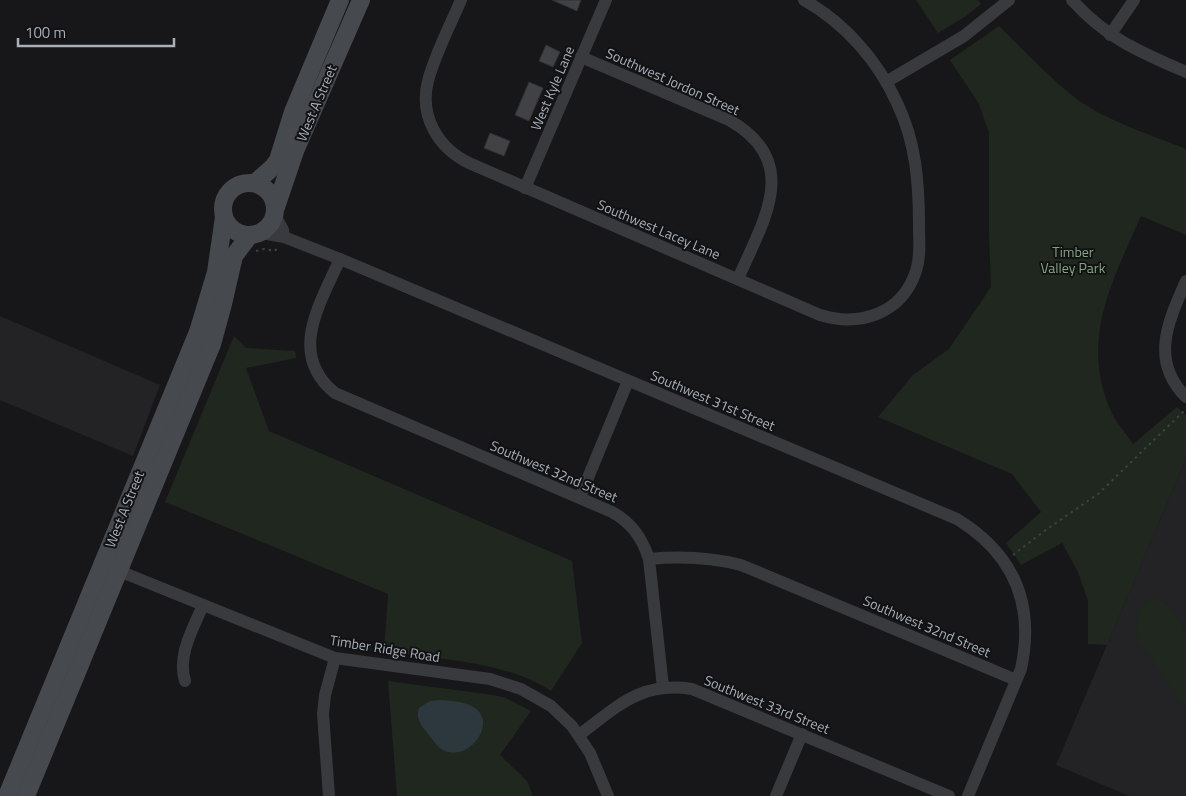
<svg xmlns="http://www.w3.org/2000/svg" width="1186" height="796" font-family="'Titillium Web',sans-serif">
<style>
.built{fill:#232326}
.green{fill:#1f271f}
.water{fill:#2c383d}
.building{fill:#414246;stroke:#313135}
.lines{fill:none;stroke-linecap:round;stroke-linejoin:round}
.path{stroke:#3e4145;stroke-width:2;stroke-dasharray:2.5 4;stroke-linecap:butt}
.street{stroke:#383a3e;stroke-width:12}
.secondary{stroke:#46494e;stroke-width:18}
.labels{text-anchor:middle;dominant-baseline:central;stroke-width:4;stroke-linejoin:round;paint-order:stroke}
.street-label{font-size:14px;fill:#a8b0b9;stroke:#121214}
.park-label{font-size:14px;fill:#82a57f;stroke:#121214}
</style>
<rect width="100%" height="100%" fill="#171719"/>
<!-- built -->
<g class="built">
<polygon points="0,316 160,385 133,456 0,400"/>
<polygon points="1186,459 1186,796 1129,796 1056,765"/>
</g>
<!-- green -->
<g class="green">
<polygon points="916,0 978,0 981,4 966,16 938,33"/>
<path d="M999 26C1024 51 1050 78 1078 100 1105 120 1154 136 1186 149V235L1141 216C1113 280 1080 338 1110 409 1115 422 1126 433 1133 444L1177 407 1186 415V459L1107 645 1088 644V601L1078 572 1062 543 1021 565 1006 543 1041 512 1012 474 878 417 913 375 949 349 991 287 989 234V133L979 104 950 60Z"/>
<path d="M234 336 246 348 295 351 296 358 246 368 269 431 572 561 582 643 551 691C505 661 438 659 384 652L388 594 165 502Z"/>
<polygon points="1156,599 1163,602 1172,611 1181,624 1186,637 1186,709 1140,642 1136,629 1139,609 1150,600"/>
<polygon points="388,681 493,695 506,698 531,711 500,755 527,781 533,796 397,796"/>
</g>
<!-- water -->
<path class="water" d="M441 700C452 701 465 701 475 708 497 723 470 761 445 751 438 748 433 740 429 735 422 726 415 719 419 708L430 701Z"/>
<!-- building -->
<g class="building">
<polygon points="552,0 581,0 577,11"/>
<polygon points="546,45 560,52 553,67 539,61"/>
<polygon points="529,82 543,88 529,121 515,115"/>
<polygon points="490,133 510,141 504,156 484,148"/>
</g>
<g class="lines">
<!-- path -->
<g class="path">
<polyline points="256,251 264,249 275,251 278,247"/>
<polyline points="1013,555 1043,532 1098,494 1184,411"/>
</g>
<!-- street -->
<g class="street">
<path d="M461 0C450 26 435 54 428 81 419 116 438 148 469 163L820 315C860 327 902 314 916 271 921 256 919 241 919 226 919 183 916 142 897 103 878 61 845 23 804 0"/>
<path d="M1072 0C1106 38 1140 52 1186 72"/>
<polyline points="1110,35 1134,0"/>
<path d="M581 57 729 120C803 162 763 221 738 279"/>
<polyline points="886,82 964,36 1009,0"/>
<polyline points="525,188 606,0"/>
<polyline points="275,215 283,230 284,237"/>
<path d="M261 233 284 237 340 259 957 519C1014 554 1035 604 1021 669L968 796"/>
<path d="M340 259C320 304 287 354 335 393L612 512C632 523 642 538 649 559 681 556 709 557 741 565L1016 680"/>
<path d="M1186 281C1169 320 1149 360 1186 397"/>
<polyline points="580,497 628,381"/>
<polyline points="649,559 663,687"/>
<polyline points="115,565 118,570 129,575 335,658 490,679 521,689 551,706 572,726 590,753 608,796"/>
<path d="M185 681C177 655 193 629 203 605"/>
<path d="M579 735C617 707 640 681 692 689L949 796"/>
<polyline points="329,796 323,714 325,695 335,658"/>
<polyline points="776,796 802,734"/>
</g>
<!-- secondary -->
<g class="secondary">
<circle cx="249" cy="209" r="26"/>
<polyline points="255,183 273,167 278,160 293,112 340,0"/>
<polyline points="276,207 295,151 361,0"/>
<polyline points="7,796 198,332 216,272 224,217"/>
<polyline points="26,796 212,344 223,304 234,256 249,236"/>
</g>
</g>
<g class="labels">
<!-- street labels -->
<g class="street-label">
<text transform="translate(673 81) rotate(24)">Southwest Jordon Street</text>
<text transform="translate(552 88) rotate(-67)">West Kyle Lane</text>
<text transform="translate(316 103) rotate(-67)">West A Street</text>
<text transform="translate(659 229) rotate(23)">Southwest Lacey Lane</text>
<text transform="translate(713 400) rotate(23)">Southwest 31st Street</text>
<text transform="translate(554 471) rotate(23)">Southwest 32nd Street</text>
<text transform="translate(124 509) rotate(-68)">West A Street</text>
<text transform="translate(927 626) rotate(23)">Southwest 32nd Street</text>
<text transform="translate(385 648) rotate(9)">Timber Ridge Road</text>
<text transform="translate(767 704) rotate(22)">Southwest 33rd Street</text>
</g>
<!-- park labels -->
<g class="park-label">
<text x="1073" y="251">Timber<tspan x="1073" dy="16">Valley Park</tspan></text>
</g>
</g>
<!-- scale -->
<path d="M18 38v8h156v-8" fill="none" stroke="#a8b0b9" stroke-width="2.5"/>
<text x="25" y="38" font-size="15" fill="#a8b0b9" stroke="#121214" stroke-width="4" paint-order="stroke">100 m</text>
</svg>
